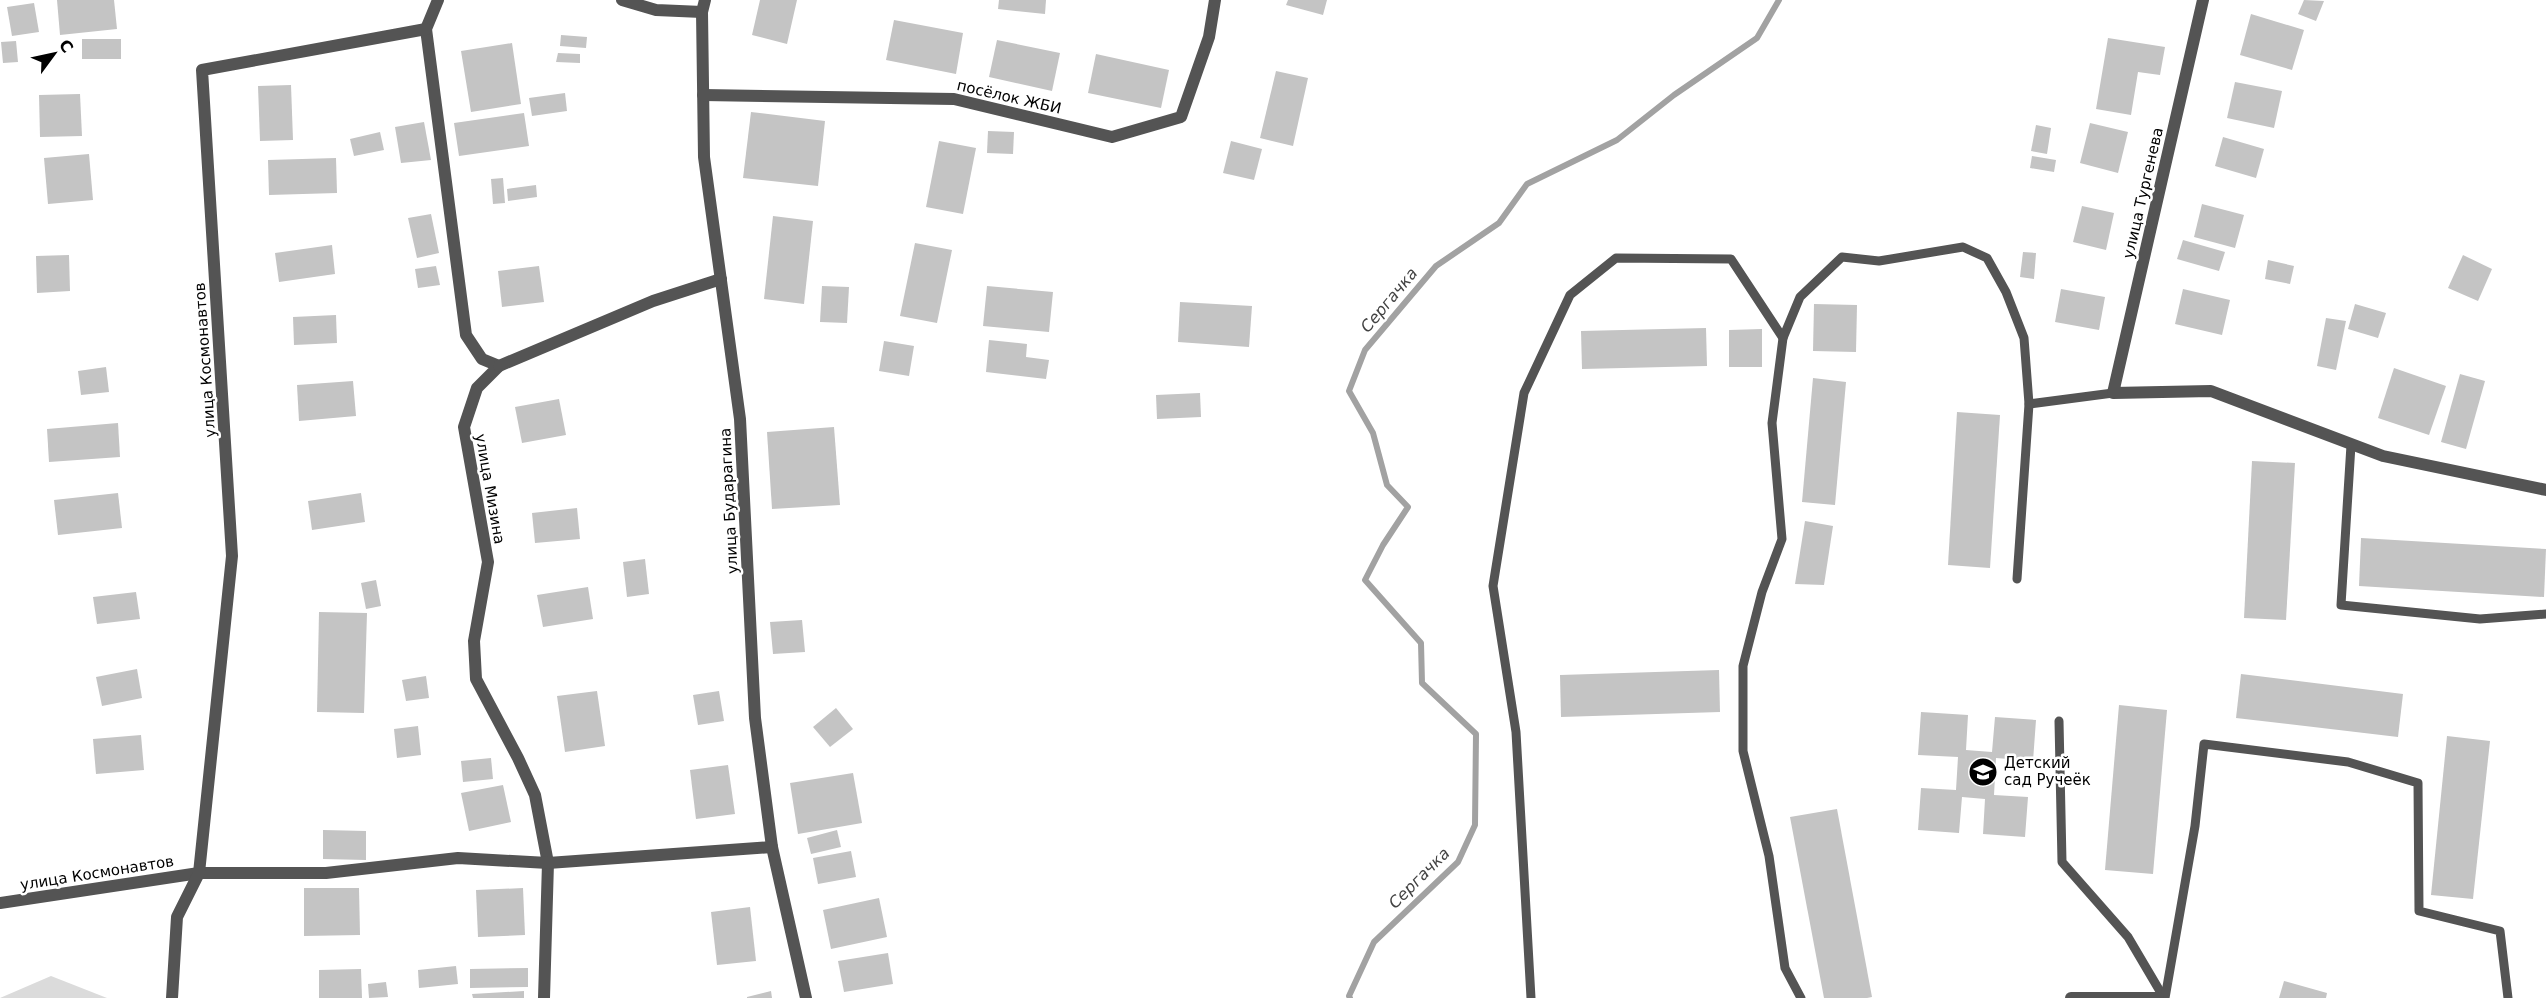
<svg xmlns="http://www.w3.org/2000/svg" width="2546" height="998" font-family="'DejaVu Sans',sans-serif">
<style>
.green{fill:#dbdbdb}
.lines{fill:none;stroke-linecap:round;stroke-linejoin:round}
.stream{stroke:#a2a2a2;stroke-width:6}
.building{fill:#c4c4c4}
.lane{stroke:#545454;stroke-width:9}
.street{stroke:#545454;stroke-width:12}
.labels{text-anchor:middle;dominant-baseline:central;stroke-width:5;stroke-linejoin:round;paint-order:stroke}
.street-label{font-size:15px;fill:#000;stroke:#fff}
.poi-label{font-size:15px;fill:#000;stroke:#fff;text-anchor:start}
.water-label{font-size:16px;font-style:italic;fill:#434343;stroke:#fff}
</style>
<rect width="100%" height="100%" fill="#fff"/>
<!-- green -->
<polygon class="green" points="51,976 107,998 0,998"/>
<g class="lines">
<!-- stream -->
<polyline class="stream" points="1350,998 1349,996 1374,942 1458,862 1475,825 1476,734 1422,683 1421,643 1365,580 1383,545 1408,507 1387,485 1373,433 1349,391 1365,350 1436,266 1499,223 1527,184 1617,140 1674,95 1757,38 1779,0"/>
</g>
<!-- building -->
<g class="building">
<polygon points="57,0 114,0 117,29 60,35"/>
<polygon points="760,0 797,0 787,44 752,35"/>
<polygon points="999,0 1046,0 1045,14 998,9"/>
<polygon points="1288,0 1327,0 1323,15 1286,5"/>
<polygon points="2304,0 2324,1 2316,21 2298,14"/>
<polygon points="34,3 39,32 12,36 7,7"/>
<polygon points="2251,14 2304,30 2292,70 2240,55"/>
<polygon points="894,20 963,33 956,74 886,60"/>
<polygon points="561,35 587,37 586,48 560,46"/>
<polygon points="2108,38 2165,47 2160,75 2138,72 2131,115 2096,109"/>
<rect x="82" y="39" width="39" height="20"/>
<polygon points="997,40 1060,53 1052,91 989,77"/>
<polygon points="16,41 18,62 3,63 1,42"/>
<polygon points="512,43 521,104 471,112 461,51"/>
<polygon points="558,53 580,54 580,63 556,62"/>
<polygon points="1096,54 1169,70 1161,108 1088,93"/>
<polygon points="1276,71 1308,78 1293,146 1260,138"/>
<polygon points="2235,82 2282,91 2274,128 2227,118"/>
<polygon points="291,85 293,140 260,141 258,86"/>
<polygon points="565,93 567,111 532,116 529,98"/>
<polygon points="80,94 82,136 40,137 39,95"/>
<polygon points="751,112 825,121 818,186 743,178"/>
<polygon points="524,113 529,146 459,156 454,123"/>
<polygon points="424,122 431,160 401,163 395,127"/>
<polygon points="2090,123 2128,132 2118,173 2080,163"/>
<polygon points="2036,125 2051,128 2047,154 2031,151"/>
<polygon points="988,131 1014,132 1013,154 987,153"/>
<polygon points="380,132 384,150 354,156 350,139"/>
<polygon points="2223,137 2264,149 2256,178 2215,166"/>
<polygon points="939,141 976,148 963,214 926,207"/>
<polygon points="1231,141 1262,149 1254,180 1223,173"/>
<polygon points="89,154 93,200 48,204 44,158"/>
<polygon points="2032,156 2056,160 2054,172 2030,168"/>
<polygon points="336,158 337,193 269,195 268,160"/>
<polygon points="503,178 505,203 493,204 491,179"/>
<polygon points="536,185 537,197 508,201 507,189"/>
<polygon points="2202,204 2244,215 2235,248 2194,237"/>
<polygon points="2082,206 2114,213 2106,250 2073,242"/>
<polygon points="431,214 439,253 417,258 408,218"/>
<polygon points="773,216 813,221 804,304 764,299"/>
<polygon points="2183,240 2225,252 2219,271 2177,259"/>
<polygon points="915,243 952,250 937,323 900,316"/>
<polygon points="332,245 335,274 279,282 275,253"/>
<polygon points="2023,252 2036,253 2034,279 2020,277"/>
<polygon points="69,255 70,291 37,293 36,256"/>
<polygon points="2463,255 2492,269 2478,301 2448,288"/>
<polygon points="2268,260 2294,266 2290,284 2265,279"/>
<polygon points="436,266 440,285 418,288 415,269"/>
<polygon points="539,266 544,302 502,307 498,271"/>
<polygon points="822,286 849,287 847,323 820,322"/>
<polygon points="987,286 1053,292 1049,332 983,326"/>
<polygon points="2061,289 2105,297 2099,330 2055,322"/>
<polygon points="2183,289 2230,300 2222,335 2175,324"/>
<polygon points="1180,302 1252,306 1249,347 1178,342"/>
<polygon points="1814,304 1857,305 1856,352 1813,351"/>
<polygon points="2355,304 2386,313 2378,338 2348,329"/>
<polygon points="336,315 337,343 294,345 293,317"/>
<polygon points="2326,318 2346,321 2336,370 2317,366"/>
<polygon points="1706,328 1707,366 1582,369 1581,331"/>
<polygon points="1762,329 1762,367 1729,367 1729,330"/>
<polygon points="989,340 1027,344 1026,357 1049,360 1046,379 986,372"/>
<polygon points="884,341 914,346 909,376 879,371"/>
<polygon points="106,367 109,392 81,395 78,371"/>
<polygon points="2394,368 2446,386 2429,435 2378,418"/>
<polygon points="2460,374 2485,381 2466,449 2441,442"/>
<polygon points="1813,378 1846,382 1835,505 1802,502"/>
<polygon points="353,381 356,416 299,421 297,385"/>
<polygon points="1200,393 1201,417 1157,419 1156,395"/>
<polygon points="559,399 566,435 522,443 515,407"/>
<polygon points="1957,412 2000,415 1990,568 1948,565"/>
<polygon points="118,423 120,457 49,462 47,429"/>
<polygon points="834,427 840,505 772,509 767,432"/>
<polygon points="2252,461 2295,463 2286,620 2244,618"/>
<polygon points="118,493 122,528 58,535 54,500"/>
<polygon points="361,493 365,522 312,530 308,501"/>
<polygon points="577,508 580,539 535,543 532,513"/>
<polygon points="1805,521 1833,526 1824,585 1795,584"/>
<polygon points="2361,538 2546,549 2544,597 2359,586"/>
<polygon points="645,559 649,594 627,597 623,562"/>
<polygon points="376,580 381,606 366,609 361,583"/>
<polygon points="588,587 593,619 543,627 537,595"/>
<polygon points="136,592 140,619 97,624 93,597"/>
<polygon points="319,612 367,613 364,713 317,712"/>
<polygon points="802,620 805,652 773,654 770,622"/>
<polygon points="137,669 142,698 102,706 96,677"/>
<polygon points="1719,670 1720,712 1561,717 1560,675"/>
<polygon points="2241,674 2403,694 2398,737 2236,718"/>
<polygon points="426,676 429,698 406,701 402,680"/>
<polygon points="597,691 605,746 565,752 557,696"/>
<polygon points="719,691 724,721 698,725 693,695"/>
<polygon points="2119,705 2167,710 2153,874 2105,870"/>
<polygon points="836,708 853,729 830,747 813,727"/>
<polygon points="1921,712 1968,715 1966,750 1992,752 1995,717 2036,720 2033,761 1996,758 1994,795 2028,797 2025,837 1983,834 1985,799 1962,797 1959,833 1918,830 1921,788 1956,790 1958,757 1918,755"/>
<polygon points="418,726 421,755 397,758 394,729"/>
<polygon points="141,735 144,770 96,774 93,739"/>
<polygon points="2447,736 2490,741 2473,899 2431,895"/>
<polygon points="491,758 493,779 463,782 461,761"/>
<polygon points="728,765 735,814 696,819 690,770"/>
<polygon points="853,773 862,823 798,834 790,783"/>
<polygon points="503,785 511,822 469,831 461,793"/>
<polygon points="1837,809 1872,997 1867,998 1824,998 1790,817"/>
<polygon points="323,830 366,831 366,860 323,859"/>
<polygon points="837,830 841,847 811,854 807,838"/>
<polygon points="851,851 856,877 818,884 813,858"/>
<polygon points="304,888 359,888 360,935 304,936"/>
<polygon points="523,888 525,935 478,937 476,890"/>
<polygon points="879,898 887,937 831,949 823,910"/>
<polygon points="750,907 756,961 717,965 711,912"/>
<polygon points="888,953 893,984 844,992 838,961"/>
<polygon points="456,966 458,984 419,988 418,970"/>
<polygon points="528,968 528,987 470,988 470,969"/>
<polygon points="361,969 362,998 319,998 319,970"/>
<polygon points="2284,981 2327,993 2326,998 2279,998"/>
<polygon points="386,982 388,997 369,998 368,984"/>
<polygon points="524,991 524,998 473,998 472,994"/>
<polygon points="771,991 772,998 747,998 747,997"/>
</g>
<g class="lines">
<!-- lane -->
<g class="lane">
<polyline points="2351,445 2341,605 2480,619 2546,614"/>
<polyline points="2017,579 2029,404"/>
<polyline points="2059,721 2062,862 2128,937 2164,998"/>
<polyline points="1531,998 1516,732 1493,586 1524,393 1570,295 1616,258 1731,259 1783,338"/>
<polyline points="1801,998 1785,968 1769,856 1743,751 1743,666 1762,592 1782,539 1772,423 1783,338 1800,297 1842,257 1879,261 1963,247 1987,258 2006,292 2024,338 2029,404 2113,393"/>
<polyline points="2165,998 2195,826 2204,744 2348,762 2418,783 2419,911 2500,931 2508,998"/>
</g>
<!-- street -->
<g class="street">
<polyline points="438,0 426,29 466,335 482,359 499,366 477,388 464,427 488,562 474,641 476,679 518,758 535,795 548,863 544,998"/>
<polyline points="622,0 656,10 702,12"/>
<polyline points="705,0 702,12 704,157 740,419 755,718 772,847 806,998"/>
<polyline points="2203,0 2113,393 2211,391 2383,456 2546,490"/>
<polyline points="703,95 954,99 1112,137 1181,117 1209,37 1215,0"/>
<polyline points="499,366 653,301 721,279"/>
<polyline points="0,903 199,873 326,873 458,858 548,863 772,847"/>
<polyline points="172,998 177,917 199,873 232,556 202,70 426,29"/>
<polyline points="2071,998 2158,998"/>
</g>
</g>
<!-- icons -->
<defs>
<g id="school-disc" transform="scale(1.5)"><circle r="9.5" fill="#000" stroke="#fff"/><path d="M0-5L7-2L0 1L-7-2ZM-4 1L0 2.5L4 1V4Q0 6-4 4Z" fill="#fff"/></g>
</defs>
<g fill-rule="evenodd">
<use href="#school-disc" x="1983" y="772"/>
</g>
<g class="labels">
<!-- street labels -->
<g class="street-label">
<text transform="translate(1009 97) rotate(13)">посёлок ЖБИ</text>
<text transform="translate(2143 193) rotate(-77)">улица Тургенева</text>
<text transform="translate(205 360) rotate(-94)">улица Космонавтов</text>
<text transform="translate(490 489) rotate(80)">улица Мизина</text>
<text transform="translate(729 501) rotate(-93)">улица Бударагина</text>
<text transform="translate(97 873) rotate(-9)">улица Космонавтов</text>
</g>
<!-- poi labels -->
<g class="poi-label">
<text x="2004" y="763">Детский<tspan x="2004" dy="17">сад Ручеёк</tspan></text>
</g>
<!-- water labels -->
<g class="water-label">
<text transform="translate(1389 300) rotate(-50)">Сергачка</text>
<text transform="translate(1419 878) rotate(-45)">Сергачка</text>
</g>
</g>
<!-- north arrow -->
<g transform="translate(54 54) rotate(57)" stroke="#ffffff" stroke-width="4.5" paint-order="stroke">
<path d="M0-4.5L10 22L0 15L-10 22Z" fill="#000000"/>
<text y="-9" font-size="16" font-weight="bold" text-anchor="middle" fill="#000000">С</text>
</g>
</svg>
